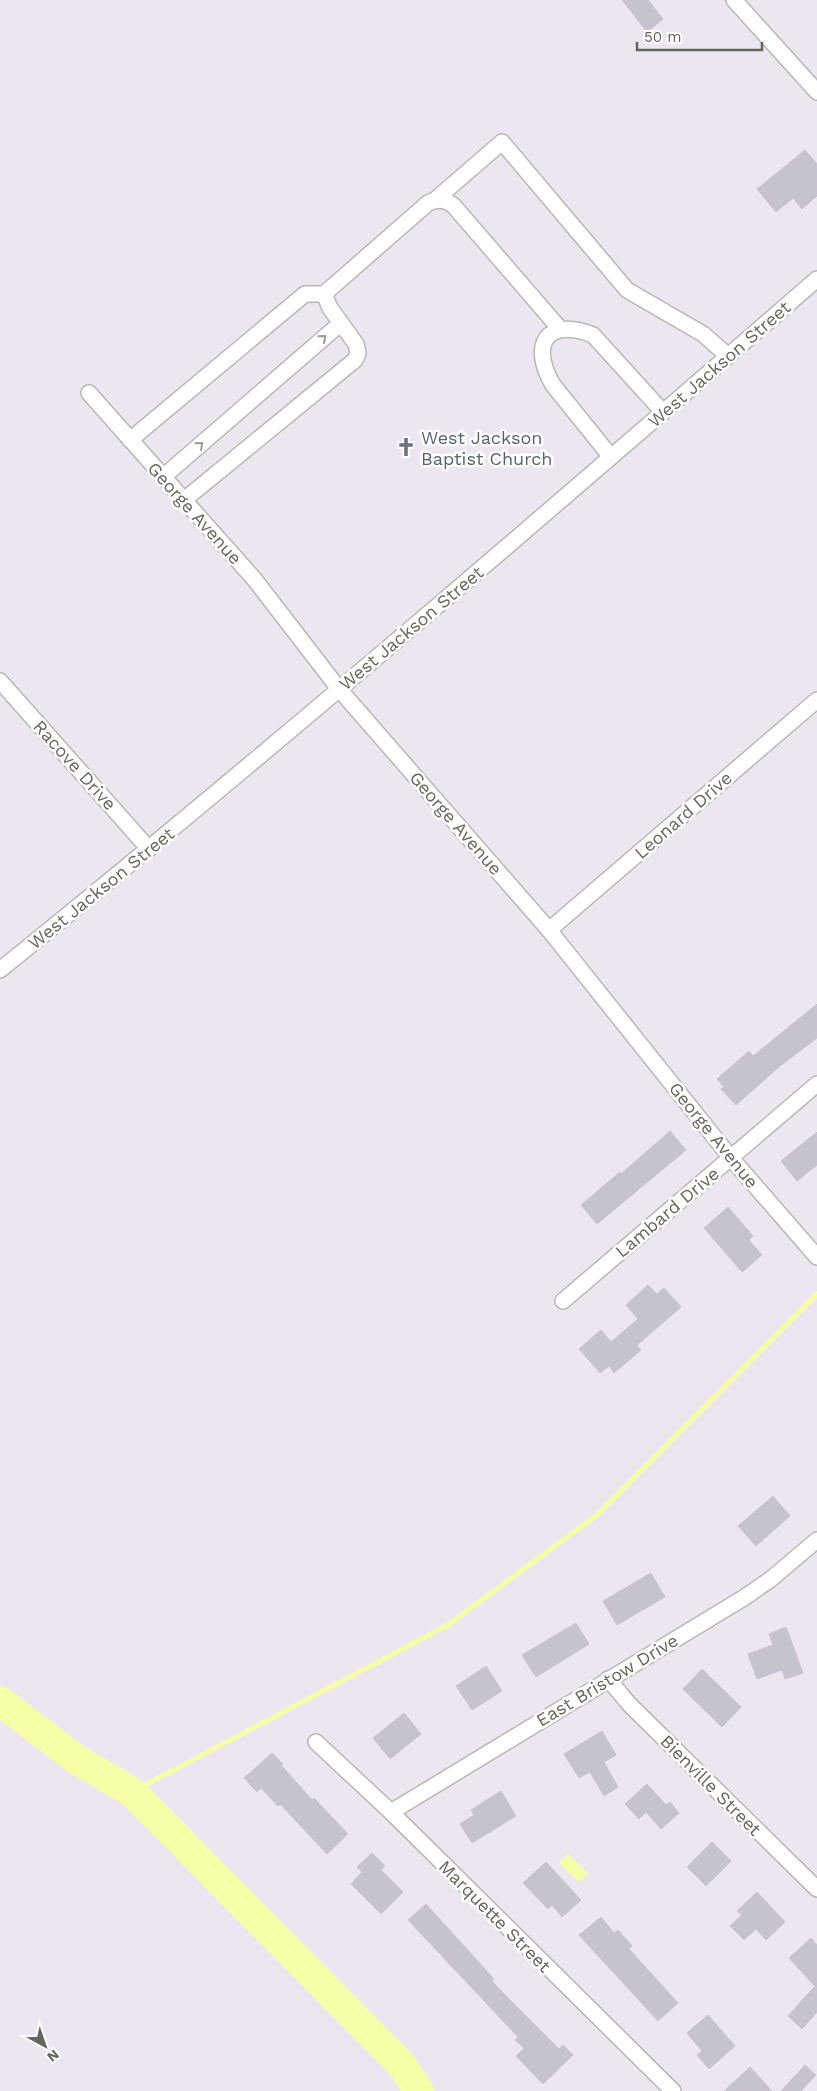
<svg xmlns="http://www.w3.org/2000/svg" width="817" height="2091" font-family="'Work Sans',sans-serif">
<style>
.water{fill:#f5ffa7}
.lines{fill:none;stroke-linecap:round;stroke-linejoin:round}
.stream{stroke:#f5ffa7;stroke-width:5}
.river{stroke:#f5ffa7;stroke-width:30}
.building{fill:#c5c3cb;stroke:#cac3d6}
.minor-casing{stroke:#b7b9b1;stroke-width:18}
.minor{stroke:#fff;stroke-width:15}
.oneway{stroke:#9b9c96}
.labels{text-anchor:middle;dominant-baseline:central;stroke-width:5;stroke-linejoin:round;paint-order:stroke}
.street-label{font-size:18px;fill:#65675d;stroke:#fff}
.worship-label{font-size:18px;fill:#5b616d;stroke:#fff;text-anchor:start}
</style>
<rect width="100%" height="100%" fill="#ebe6f0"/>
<!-- water -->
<polygon class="water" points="568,1854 588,1873 579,1882 559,1863"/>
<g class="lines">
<!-- stream -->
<polyline class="stream" points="132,1792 448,1625 597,1515 817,1294"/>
<!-- river -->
<polyline class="river" points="0,1701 76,1759 132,1792 401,2064 419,2091"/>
</g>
<!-- building -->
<g class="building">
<polygon points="622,0 648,0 663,19 647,32"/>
<polygon points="805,150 817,164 817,196 802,209 793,198 776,212 757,189"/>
<polygon points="817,1004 817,1038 780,1066 736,1105 721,1089 724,1087 717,1079 749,1051 753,1056"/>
<polygon points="670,1131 686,1150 597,1224 581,1205 620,1172 621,1174"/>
<polygon points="817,1132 817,1165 797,1181 781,1161"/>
<polygon points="728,1207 753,1236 749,1240 762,1255 742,1272 704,1228"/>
<polygon points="648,1285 657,1294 664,1288 681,1307 637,1345 641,1350 614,1373 609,1366 600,1373 579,1349 601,1330 611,1342 638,1319 626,1305"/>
<polygon points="773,1496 790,1516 756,1546 738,1526"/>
<polygon points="651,1573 665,1597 617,1625 603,1601"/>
<polygon points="576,1623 589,1644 536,1677 522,1655"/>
<polygon points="786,1627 803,1673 785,1679 782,1670 757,1679 748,1654 773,1645 769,1634"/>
<polygon points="486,1666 502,1691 472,1710 456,1686"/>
<polygon points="702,1669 741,1707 722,1727 683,1689"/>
<polygon points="404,1713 421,1734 390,1759 373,1738"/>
<polygon points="602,1731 616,1755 604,1762 618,1787 604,1796 590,1772 579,1778 564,1754"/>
<polygon points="272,1753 283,1764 281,1765 312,1800 314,1798 348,1834 327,1854 280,1804 278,1806 261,1788 257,1792 244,1778"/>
<polygon points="647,1784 666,1805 670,1802 679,1813 661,1829 646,1812 639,1819 625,1804"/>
<polygon points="501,1791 516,1816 472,1843 460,1824 474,1815 471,1810"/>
<polygon points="712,1842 731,1861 706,1886 687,1867"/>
<polygon points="372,1853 385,1866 381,1870 403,1892 381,1914 351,1884 362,1872 357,1867"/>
<polygon points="546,1862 581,1900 562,1917 552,1905 548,1909 523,1883"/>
<polygon points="757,1892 785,1922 766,1940 756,1929 744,1940 730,1926 742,1915 737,1911"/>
<polygon points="426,1904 494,1979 492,1981 509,1999 559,2049 563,2045 573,2055 543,2084 516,2056 524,2048 515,2040 518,2037 408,1920"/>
<polygon points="601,1917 614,1933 618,1930 632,1946 629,1949 678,2003 658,2021 579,1935"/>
<polygon points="811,1938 817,1945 817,2012 802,2029 788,2016 815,1986 789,1958"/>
<polygon points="708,2015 735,2046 709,2069 697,2055 702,2051 687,2033"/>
<polygon points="805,2065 816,2075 801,2091 781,2091"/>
<polygon points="750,2067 772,2091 724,2091"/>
</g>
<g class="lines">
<!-- minor casing -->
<g class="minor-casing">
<g id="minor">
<polyline points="734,0 817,92"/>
<polyline points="435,200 502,142 627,290 703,334 728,356"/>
<polyline points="89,393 255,580 339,689 549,930 731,1158 817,1257"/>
<path d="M130 440 305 294H324L428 203C438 199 444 199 453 205L560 329"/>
<path d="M611 457 553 385C529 344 547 317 593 335L663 412"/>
<polyline points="163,477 341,323"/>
<polyline points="184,500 355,360 358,353 356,344 330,308 324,294"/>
<polyline points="0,681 149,849"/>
<polyline points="549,930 817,700"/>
<path d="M0 970C277 746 547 513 817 279"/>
<polyline points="563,1301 817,1084"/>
<polyline points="608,1679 630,1705 817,1889"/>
<polyline points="316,1742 391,1812 673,2091"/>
<polyline points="391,1812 745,1597 771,1579 817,1540"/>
</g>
</g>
<!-- minor -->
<use href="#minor" class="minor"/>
</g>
<!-- one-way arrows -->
<defs><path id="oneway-chevron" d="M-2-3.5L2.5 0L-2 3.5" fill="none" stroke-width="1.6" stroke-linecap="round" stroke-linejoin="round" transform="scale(1.25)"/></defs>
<g class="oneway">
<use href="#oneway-chevron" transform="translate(323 338) rotate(-41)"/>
<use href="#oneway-chevron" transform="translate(200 445) rotate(-41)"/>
</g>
<!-- icons -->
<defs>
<g id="church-bare" transform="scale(1.5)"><path d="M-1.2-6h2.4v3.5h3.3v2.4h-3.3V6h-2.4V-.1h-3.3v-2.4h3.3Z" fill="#6b7280" stroke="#fff" stroke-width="2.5" paint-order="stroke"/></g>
</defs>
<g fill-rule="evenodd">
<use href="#church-bare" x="406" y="447"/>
</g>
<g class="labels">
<!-- street labels -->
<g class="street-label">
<text transform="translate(719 364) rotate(-41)">West Jackson Street</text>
<text transform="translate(195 513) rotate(48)">George Avenue</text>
<text transform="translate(411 628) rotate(-40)">West Jackson Street</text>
<text transform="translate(75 765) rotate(48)">Racove Drive</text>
<text transform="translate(683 815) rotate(-41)">Leonard Drive</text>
<text transform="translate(456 823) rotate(49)">George Avenue</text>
<text transform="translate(101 888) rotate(-39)">West Jackson Street</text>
<text transform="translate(714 1135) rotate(51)">George Avenue</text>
<text transform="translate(667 1212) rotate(-40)">Lambard Drive</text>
<text transform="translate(607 1680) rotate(-31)">East Bristow Drive</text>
<text transform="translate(711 1785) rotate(45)">Bienville Street</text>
<text transform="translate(495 1916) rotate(45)">Marquette Street</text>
</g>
<!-- worship labels -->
<g class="worship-label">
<text x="421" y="437">West Jackson<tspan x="421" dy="21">Baptist Church</tspan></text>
</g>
</g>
<!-- north arrow -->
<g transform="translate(45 2046) rotate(140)" stroke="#ffffff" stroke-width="4" paint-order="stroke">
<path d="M0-4L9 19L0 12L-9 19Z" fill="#65675d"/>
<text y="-8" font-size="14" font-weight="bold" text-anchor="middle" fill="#65675d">N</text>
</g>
<!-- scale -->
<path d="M637 42v8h125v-8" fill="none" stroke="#65675d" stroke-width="2.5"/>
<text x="644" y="42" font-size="15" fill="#65675d" stroke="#ffffff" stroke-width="4" paint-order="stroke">50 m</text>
</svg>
